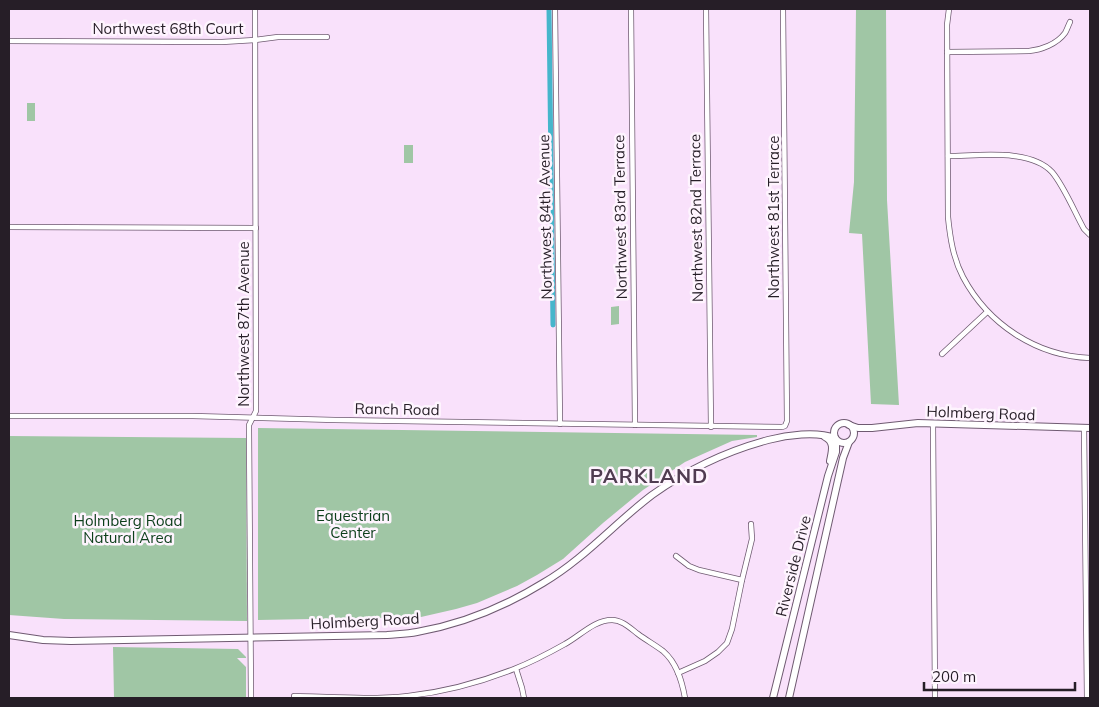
<svg xmlns="http://www.w3.org/2000/svg" width="1099" height="707" font-family="Mulish,sans-serif">
<style>
.green{fill:#a0c6a5}
.lines{fill:none;stroke-linecap:round;stroke-linejoin:round}
.canal{stroke:#46b6cb;stroke-width:5}
.street-casing{stroke:#6f5a71;stroke-width:6}
.secondary-casing{stroke:#6f5a71;stroke-width:8}
.street{stroke:#fff;stroke-width:4.5}
.secondary{stroke:#fff;stroke-width:6}
.labels{text-anchor:middle;dominant-baseline:central;stroke-width:5;stroke-linejoin:round;paint-order:stroke}
.street-label{font-size:15px;fill:#261e27;stroke:#fef4fe}
.park-label{font-size:15px;fill:#0c3e1a;stroke:#fef4fe}
.district-label{font-size:20px;font-weight:bold;letter-spacing:1px;fill:#503c51;stroke:#fef4fe}
</style>
<rect width="100%" height="100%" fill="#f9e1fb"/>
<!-- green -->
<g class="green">
<polygon points="856,9 886,9 887,200 899,405 871,404 862,234 849,233 854,182"/>
<rect x="27" y="103" width="8" height="18"/>
<rect x="404" y="145" width="9" height="18"/>
<polygon points="619,306 619,324 611,325 611,307"/>
<polygon points="258,428 757,435 757,437 732,441 685,462 643,490 603,523 563,559 537,575 517,586 477,603 456,609 421,617 258,620"/>
<polygon points="9,436 246,438 247,621 64,619 9,615"/>
<polygon points="113,647 238,649 246,657 246,658 237,658 246,667 246,698 114,698"/>
</g>
<g class="lines">
<!-- canal -->
<polyline class="canal" points="549,9 553,325"/>
<!-- street casing -->
<g class="street-casing">
<g id="street">
<polyline points="555,9 560,424"/>
<polyline points="631,9 635,425"/>
<polyline points="706,9 711,427"/>
<path d="M949 9 947 25 948 217C950 237 953 258 963 277 988 324 1036 356 1090 358"/>
<polyline points="9,41 222,42 255,40 278,37 327,37"/>
<path d="M947 52 1029 51C1041 50 1057 44 1065 33 1067 30 1068 26 1070 22"/>
<path d="M948 156C978 156 1030 148 1052 172 1064 186 1075 213 1084 229L1090 235"/>
<polyline points="9,227 256,228"/>
<polyline points="942,354 987,312"/>
<polyline points="9,416 193,416 335,420 782,427 785,426 787,421 783,9"/>
<polyline points="933,424 935,698"/>
<polyline points="1084,428 1087,698"/>
<polyline points="676,556 689,566 699,570 742,580"/>
<polyline points="516,669 522,688 524,698"/>
<polyline points="678,673 705,661 718,652 727,643 732,629 742,580 752,539 751,524"/>
<path d="M294 696C332 697 371 700 408 696 444 692 481 682 514 669 532 662 549 653 565 644 580 636 594 620 612 620 622 620 630 628 638 634 646 640 655 645 663 651 677 663 682 681 685 698"/>
<polyline points="251,698 249,431 249,425 256,411 255,9"/>
</g>
</g>
<!-- secondary casing -->
<g class="secondary-casing">
<g id="secondary">
<circle cx="844" cy="433" r="10"/>
<polyline points="849,425 858,428 872,428 918,423 1090,428"/>
<path d="M825 437C835 442 832 451 830 461"/>
<path d="M9 635 43 640 71 641 387 635C397 634 407 634 417 632 462 624 504 607 543 583 584 559 615 523 652 495 687 470 727 451 768 440 787 435 816 431 835 438"/>
<polyline points="773,698 828,476 836,452 836,440"/>
<polyline points="789,698 843,458 849,442"/>
</g>
</g>
<!-- street -->
<use href="#street" class="street"/>
<!-- secondary -->
<use href="#secondary" class="secondary"/>
</g>
<g class="labels">
<!-- street labels -->
<g class="street-label">
<text x="168" y="28">Northwest 68th Court</text>
<text transform="translate(545 217) rotate(-91)">Northwest 84th Avenue</text>
<text transform="translate(620 217) rotate(-91)">Northwest 83rd Terrace</text>
<text transform="translate(773 217) rotate(-90)">Northwest 81st Terrace</text>
<text transform="translate(696 218) rotate(-91)">Northwest 82nd Terrace</text>
<text transform="translate(243 324) rotate(-90)">Northwest 87th Avenue</text>
<text transform="translate(397 409) rotate(1)">Ranch Road</text>
<text transform="translate(981 413) rotate(2)">Holmberg Road</text>
<text transform="translate(793 566) rotate(-76)">Riverside Drive</text>
<text transform="translate(365 621) rotate(-3)">Holmberg Road</text>
</g>
<!-- park labels -->
<g class="park-label">
<text x="353" y="515">Equestrian<tspan x="353" dy="17">Center</tspan></text>
<text x="128" y="520">Holmberg Road<tspan x="128" dy="17">Natural Area</tspan></text>
</g>
<!-- district labels -->
<g class="district-label">
<text x="649" y="475">PARKLAND</text>
</g>
</g>
<!-- border -->
<rect width="1099" height="707" fill="none" stroke="#261e27" stroke-width="20"/>
<!-- scale -->
<path d="M924 682v8h151v-8" fill="none" stroke="#261e27" stroke-width="2.5"/>
<text x="932" y="682" font-size="15" fill="#261e27" stroke="#fef4fe" stroke-width="4" paint-order="stroke">200 m</text>
</svg>
